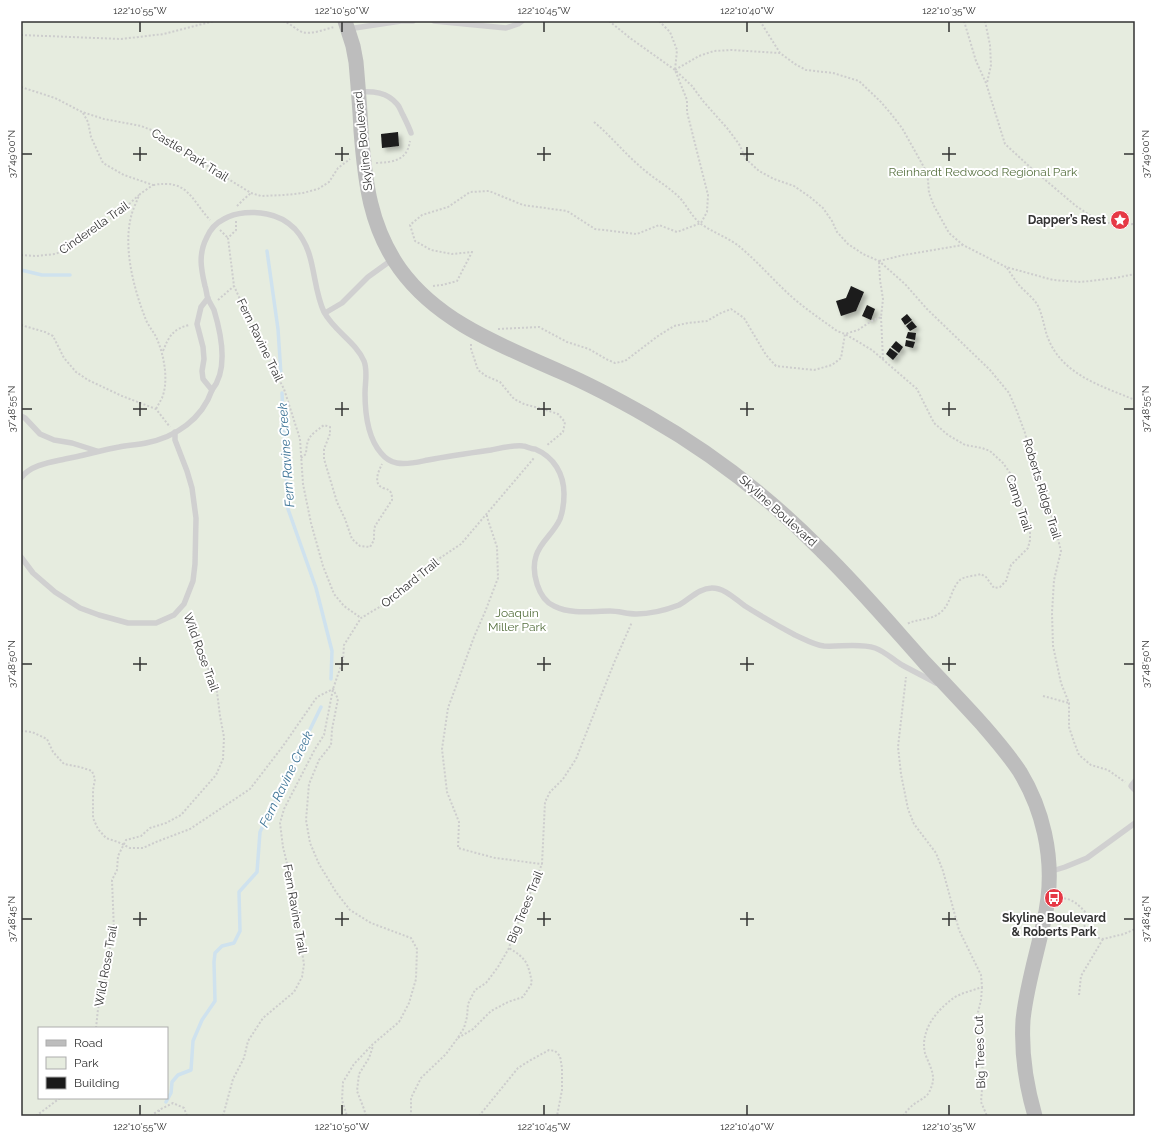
<svg xmlns="http://www.w3.org/2000/svg" width="1156" height="1137" font-family="Raleway,sans-serif">
<style>
.green{fill:#e6ecdf;fill-rule:evenodd}
.lines{fill:none;stroke-linecap:round;stroke-linejoin:round}
.stream{stroke:#cfe2ee;stroke-width:3.5}
.building{fill:#1a1a1a;filter:url(#shadow)}
.path{stroke:#cdcdcd;stroke-width:2;stroke-dasharray:2 2;stroke-linecap:butt}
.service{stroke:#d0d0d0;stroke-width:5.5}
.secondary{stroke:#bdbdbd;stroke-width:15}
.ticks{fill:none;stroke:#333;stroke-width:1.5}
.labels{text-anchor:middle;dominant-baseline:central;stroke-width:4;stroke-linejoin:round;paint-order:stroke}
.street-label{font-size:12px;fill:#333;stroke:#fff}
.park-label{font-size:12px;fill:#56703f;stroke:#fff}
.poi-label{font-size:12px;font-weight:bold;fill:#333;stroke:#fff;text-anchor:end}
.water-label{font-size:13px;font-style:italic;fill:#3f7597;stroke:#fff}
.neatline{fill:none;stroke:#333;stroke-width:1.5}
.ticks-label{font-size:10px;text-anchor:middle;fill:#333}
</style>
<defs>
<filter id="shadow"><feDropShadow dx="3.5" dy="3.5" stdDeviation="2" flood-color="#0004"/></filter>
</defs>
<rect width="100%" height="100%" fill="#fff"/>
<!-- green -->
<path class="green" d="M21 21H1135V1116H21ZM39 1028H167V1098H39Z"/>
<g class="lines">
<!-- stream -->
<g class="stream">
<polyline points="267,251 278,329 281,375"/>
<polyline points="21,270 42,275 70,275"/>
<polyline points="282,393 288,509 316,588 332,651 331,679"/>
<polyline points="166,1102 171,1093 172,1082 178,1075 191,1070 193,1041 202,1020 215,1001 214,962 215,953 222,946 234,943 240,931 239,892 257,872 260,832 321,707"/>
</g>
</g>
<!-- building -->
<g class="building">
<polygon points="398,132 399,146 382,148 381,134"/>
<polygon points="851,286 864,292 856,311 841,316 836,301 846,298"/>
<polygon points="867,305 875,309 871,320 862,316"/>
<polygon points="907,314 912,320 905,325 901,319"/>
<polygon points="912,321 917,327 910,331 906,326"/>
<polygon points="908,332 916,333 915,340 906,338"/>
<polygon points="906,340 915,342 913,348 905,346"/>
<polygon points="896,341 903,347 899,353 891,347"/>
<polygon points="890,348 898,354 893,360 886,354"/>
</g>
<g class="lines">
<!-- path -->
<g class="path">
<path d="M283 21C290 23 295 29 302 32 312 35 325 29 334 27"/>
<polyline points="609,21 630,38 675,70 692,86 703,101 727,128 739,144 746,159 759,171 774,179 794,186 810,197 823,208 832,221 837,232 848,244 863,254 879,261 905,284 927,309 990,370 1009,393 1016,409 1025,433 1032,461 1054,523 1061,551 1054,580 1052,613 1053,646 1061,683 1069,703 1069,727 1074,742 1079,755 1091,765 1108,770 1125,782"/>
<polyline points="760,21 780,53 795,64 806,70 833,73 859,81 881,102 892,115 902,128 925,169 928,180 929,193 934,206 949,233 963,245"/>
<polyline points="964,21 976,61 986,83 1005,144 1030,167 1076,206 1094,218 1114,225 1135,224"/>
<polyline points="985,21 990,45 991,65 987,83"/>
<polyline points="21,35 121,39 164,34 214,21"/>
<polyline points="675,70 699,56 714,51 731,50 780,53"/>
<polyline points="21,87 55,98 82,112 104,119 141,126 159,133 212,169 251,193 261,196 285,195 303,193 318,189 329,182 338,168 350,159"/>
<path d="M83 113 88 122 91 137 103 163 124 175 153 185C149 188 144 191 140 194 138 197 137 201 135 205 120 239 133 287 146 320 149 327 154 332 157 339 164 355 169 381 162 398 160 402 158 405 156 409"/>
<path d="M594 122C611 136 625 154 642 168 654 179 668 186 680 198 687 206 692 217 701 224 714 233 729 238 740 247 759 263 775 282 793 298 807 310 822 320 837 331L845 334 872 350 917 389 934 423 948 435 965 445 982 448 990 451 1003 463 1010 473 1030 532V540L1028 548 1011 565 1006 581 1000 587 994 588 986 577 981 574C975 576 965 576 960 580 951 588 951 604 941 612 931 621 918 618 907 624"/>
<path d="M376 163C393 162 407 161 410 141"/>
<path d="M153 185C188 179 190 198 210 220"/>
<polyline points="237,206 243,200 251,193"/>
<polyline points="236,221 236,230 228,238 234,286 239,297 242,309 284,389 300,439 303,484 311,523 323,566 334,594 344,606 361,618"/>
<polyline points="220,230 228,238"/>
<polyline points="21,255 36,256 55,254 63,251 79,238 118,214 139,195"/>
<polyline points="879,261 904,255 963,245 1006,267 1053,280 1081,282 1115,278 1135,274"/>
<path d="M1007 268C1011 274 1015 280 1019 285 1025 292 1034 298 1038 306 1043 316 1044 328 1048 338 1062 375 1102 386 1135 400"/>
<polyline points="433,286 442,285 457,281 472,252 452,254 431,250 415,241 410,225 422,215 448,207 470,192 489,191 523,205 567,211 595,229 637,234 659,225 677,232 701,223 707,212 708,195 687,112 687,100 675,70 677,50 670,32 659,21"/>
<polyline points="218,300 234,286"/>
<polyline points="881,317 883,359"/>
<polyline points="21,325 45,332 53,336 64,358 76,372 88,380 122,396 156,409 170,427"/>
<polyline points="498,329 539,327 567,342 589,349 606,359 615,363 625,361 658,336 674,326 688,323 707,321 721,313 731,309 744,318 766,355 776,366 814,370 832,365 841,358 845,334 858,330 870,322 881,317 883,299 880,280 879,261"/>
<polyline points="471,344 471,349 478,370 486,376 500,382 514,399 524,404 546,410 558,414 565,422 563,432 546,446"/>
<path d="M163 351C169 336 173 329 189 325"/>
<path d="M301 458 306 454C307 436 310 436 324 425L330 427V434L324 449V459L337 502 345 519 352 539 360 546 370 547 374 540V532L375 526 392 500C392 499 392 494 391 493 390 490 387 489 383 488 373 484 378 472 382 464"/>
<polyline points="487,515 487,517 497,547 498,578 485,612 474,637 448,708 442,749 447,792 459,822 458,848 495,858 542,864"/>
<polyline points="1043,696 1069,703"/>
<polyline points="21,731 32,732 47,739 53,752 64,764 80,767 92,771 95,779 93,790 93,818 98,829 106,838 118,842 130,848 143,848 156,842 190,829 250,789 283,746 317,697 333,689 338,699 332,729 331,745 319,760 309,784 306,820 310,843 319,864 336,892 350,910 371,923 411,938 417,949 416,979 409,1003 399,1022 373,1044 354,1064 343,1082 342,1100 347,1116"/>
<path d="M1060 898C1072 898 1079 905 1087 914L1084 925 1091 936 1103 939 1124 934 1135 929"/>
<polyline points="982,987 981,1000 978,1012 978,1038 982,1058 983,1077 981,1102 987,1116"/>
<polyline points="1079,995 1081,976 1103,939"/>
<polyline points="96,1028 98,1009 104,985 107,961 114,931 112,880 117,870 118,856 126,840 141,836 150,828 166,823 181,815 216,775 223,759 224,737 220,716 217,692 187,613"/>
<path d="M458 1038 473 1029 491 1011 508 1002 523 997 532 983C528 963 527 959 509 948"/>
<polyline points="36,1116 60,1098"/>
<polyline points="151,1116 159,1110 173,1103 184,1108 187,1116"/>
<polyline points="159,1116 159,1110"/>
<polyline points="223,1116 233,1079 244,1058 248,1041 263,1018 294,992 302,977 304,964 301,946 294,922 295,897 283,847 280,823 284,809 315,749 324,735 333,689 343,660 344,645 361,618 388,602 409,586 425,568 461,544 534,458"/>
<polyline points="366,1116 364,1109 357,1091 359,1074 369,1058 373,1046"/>
<polyline points="410,1116 411,1114 411,1098 421,1078 446,1054 457,1039 464,1028 467,1017 468,1004 475,990 486,983 498,967 509,948 513,935 542,864 545,802 550,792 563,779 576,759 614,663 632,622"/>
<polyline points="479,1116 518,1068 529,1061 549,1050 555,1051 560,1056 562,1068 562,1090 557,1116"/>
<path d="M903 1116C906 1112 909 1108 913 1105 918 1101 925 1098 928 1094 930 1091 931 1088 932 1085 936 1074 928 1063 925 1053 920 1032 935 1012 951 1000 959 993 972 991 982 987L981 975 959 930 943 871 936 853 914 824 908 809 901 774 898 747 906 677"/>
</g>
<!-- service -->
<g class="service">
<polyline points="434,21 506,28 518,24 522,21"/>
<polyline points="348,29 401,21 413,21"/>
<path d="M359 92C373 91 387 92 397 104 400 107 401 112 403 115 406 121 409 127 411 133"/>
<path d="M208 298 201 307 197 324 203 347 204 359 202 371 203 379 212 390C229 369 221 333 214 310 212 306 210 303 208 299 207 297 206 288 205 286 201 269 198 254 207 237 210 230 216 223 224 219 236 212 254 211 267 214 278 216 288 222 295 229 317 253 311 284 324 312 334 331 356 342 364 361 368 371 365 383 365 393 365 412 368 438 381 453 385 458 391 462 397 463 407 465 418 462 428 460 449 456 470 453 491 450 501 448 513 445 523 446 525 446 532 449 535 449 554 457 564 474 564 494 564 502 563 511 560 519 554 533 540 542 536 556 531 572 538 599 554 606 572 615 592 611 610 611 619 611 627 614 636 614 650 614 666 610 679 605 690 599 699 588 712 588 725 588 735 599 745 606 761 616 778 626 795 635 804 639 814 645 824 646 840 647 860 643 875 648 884 651 894 660 902 665 913 671 925 677 936 683"/>
<polyline points="325,313 342,303 368,277 393,259"/>
<polyline points="21,416 25,418 40,434 54,440 72,443 97,451"/>
<path d="M21 478C30 465 51 462 65 459 83 456 101 450 119 447 128 445 137 445 146 443 176 437 202 419 212 390"/>
<polyline points="21,557 33,573 55,592 80,608 99,615 128,623 156,623 174,615 184,604 193,581 195,564 196,518 192,488 187,471 175,440 175,432"/>
<polyline points="1135,781 1131,786 1135,790"/>
<polyline points="1049,872 1065,867 1087,858 1135,823"/>
</g>
<!-- secondary -->
<path class="secondary" d="M345 21 353 46 356 62C358 85 360 108 361 131 365 182 370 227 400 269 439 323 503 346 561 372 591 385 619 400 647 416 712 453 770 498 822 551 858 586 891 625 925 663 944 683 963 703 982 724 995 739 1009 755 1020 772 1043 810 1053 855 1048 898 1047 907 1045 917 1043 925 1036 957 1026 989 1023 1020 1021 1053 1026 1085 1035 1116"/>
</g>
<!-- ticks -->
<path class="ticks" d="M140 22V32M342 22V32M544 22V32M747 22V32M949 22V32M140 147V161M342 147V161M544 147V161M747 147V161M949 147V161M22 154H32M133 154H147M335 154H349M537 154H551M740 154H754M942 154H956M1124 154H1134M140 402V416M342 402V416M544 402V416M747 402V416M949 402V416M22 409H32M133 409H147M335 409H349M537 409H551M740 409H754M942 409H956M1124 409H1134M140 657V671M342 657V671M544 657V671M747 657V671M949 657V671M22 664H32M133 664H147M335 664H349M537 664H551M740 664H754M942 664H956M1124 664H1134M140 912V926M342 912V926M544 912V926M747 912V926M949 912V926M22 919H32M133 919H147M335 919H349M537 919H551M740 919H754M942 919H956M1124 919H1134M140 1105V1115M342 1105V1115M544 1105V1115M747 1105V1115M949 1105V1115"/>
<!-- icons -->
<defs>
<g id="sight-disc" transform="scale(1)"><circle r="9.5" fill="#e63946" stroke="#fff"/><path d="M0-6L1.8-2.2L6-1.7L2.9 1.2L3.7 5.4L0 3.3L-3.7 5.4L-2.9 1.2L-6-1.7L-1.8-2.2Z" fill="#fff"/></g>
<g id="bus-disc" transform="scale(1)"><circle r="9.5" fill="#e63946" stroke="#fff"/><path d="M-5-6H5V4H4V6H2V4H-2V6H-4V4H-5ZM-3.5-4V0h7V-4ZM-3.5 1.2v1.5H-2V1.2ZM2 1.2v1.5H3.5V1.2Z" fill="#fff"/></g>
</defs>
<g fill-rule="evenodd">
<use href="#sight-disc" x="1120" y="220"/>
<use href="#bus-disc" x="1054" y="898"/>
</g>
<g class="labels">
<!-- street labels -->
<g class="street-label">
<text transform="translate(363 141) rotate(-96)">Skyline Boulevard</text>
<text transform="translate(190 155) rotate(32)">Castle Park Trail</text>
<text transform="translate(94 228) rotate(-35)">Cinderella Trail</text>
<text transform="translate(260 340) rotate(64)">Fern Ravine Trail</text>
<text transform="translate(1042 489) rotate(73)">Roberts Ridge Trail</text>
<text transform="translate(1019 503) rotate(72)">Camp Trail</text>
<text transform="translate(778 511) rotate(42)">Skyline Boulevard</text>
<text transform="translate(410 583) rotate(-39)">Orchard Trail</text>
<text transform="translate(201 652) rotate(70)">Wild Rose Trail</text>
<text transform="translate(525 907) rotate(-68)">Big Trees Trail</text>
<text transform="translate(295 909) rotate(80)">Fern Ravine Trail</text>
<text transform="translate(106 966) rotate(-80)">Wild Rose Trail</text>
<text transform="translate(980 1052) rotate(-92)">Big Trees Cut</text>
</g>
<!-- park labels -->
<g class="park-label">
<text x="983" y="172">Reinhardt Redwood Regional Park</text>
<text x="517" y="613">Joaquin<tspan x="517" dy="14">Miller Park</tspan></text>
</g>
<!-- poi labels -->
<g class="poi-label">
<text x="1106" y="220">Dapper’s Rest</text>
<text x="1054" y="918" text-anchor="middle">Skyline Boulevard<tspan x="1054" dy="14">&amp; Roberts Park</tspan></text>
</g>
<!-- water labels -->
<g class="water-label">
<text transform="translate(286 455) rotate(-94)">Fern Ravine Creek</text>
<text transform="translate(286 779) rotate(-64)">Fern Ravine Creek</text>
</g>
</g>
<!-- border -->
<rect width="1156" height="1137" fill="none" stroke="#ffffff" stroke-width="44"/>
<!-- legend -->
<rect x="38" y="1027" width="130" height="72" fill="#ffffff" stroke="#adadad"/>
<rect x="46" y="1040" width="20" height="6" fill="#bdbdbd" stroke="#adadad"/>
<text x="74" y="1047" font-size="12" fill="#333333">Road</text>
<rect x="46" y="1057" width="20" height="12" fill="#e6ecdf" stroke="#adadad"/>
<text x="74" y="1067" font-size="12" fill="#333333">Park</text>
<rect x="46" y="1077" width="20" height="12" fill="#1a1a1a" stroke="#adadad"/>
<text x="74" y="1087" font-size="12" fill="#333333">Building</text>
<rect x="22" y="22" width="1112" height="1093" class="neatline"/>
<g class="ticks-label">
<text x="140" y="14">122°10'55"W</text>
<text x="342" y="14">122°10'50"W</text>
<text x="544" y="14">122°10'45"W</text>
<text x="747" y="14">122°10'40"W</text>
<text x="949" y="14">122°10'35"W</text>
<text transform="translate(11 154) rotate(-90)" y="4">37°49'00"N</text>
<text transform="translate(1145 154) rotate(-90)" y="4">37°49'00"N</text>
<text transform="translate(11 409) rotate(-90)" y="4">37°48'55"N</text>
<text transform="translate(1145 409) rotate(-90)" y="4">37°48'55"N</text>
<text transform="translate(11 664) rotate(-90)" y="4">37°48'50"N</text>
<text transform="translate(1145 664) rotate(-90)" y="4">37°48'50"N</text>
<text transform="translate(11 919) rotate(-90)" y="4">37°48'45"N</text>
<text transform="translate(1145 919) rotate(-90)" y="4">37°48'45"N</text>
<text x="140" y="1130">122°10'55"W</text>
<text x="342" y="1130">122°10'50"W</text>
<text x="544" y="1130">122°10'45"W</text>
<text x="747" y="1130">122°10'40"W</text>
<text x="949" y="1130">122°10'35"W</text>
</g>
</svg>
